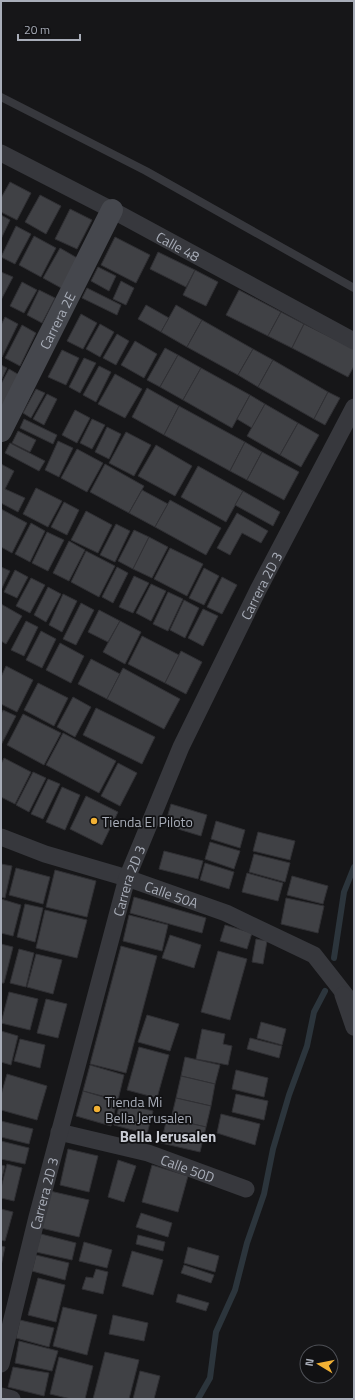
<svg xmlns="http://www.w3.org/2000/svg" width="355" height="1400" font-family="'Titillium Web',sans-serif">
<style>
.lines{fill:none;stroke-linecap:round;stroke-linejoin:round}
.stream{stroke:#2c353c;stroke-width:6}
.building{fill:#404145;stroke:#303034}
.lane{stroke:#37383d;stroke-width:8}
.street{stroke:#37383d;stroke-width:17}
.secondary{stroke:#45474d;stroke-width:22}
.poi-dot{fill:#f2b134;stroke:#111113;stroke-width:1.5}
.labels{text-anchor:middle;dominant-baseline:central;stroke-width:3.5;stroke-linejoin:round;paint-order:stroke}
.street-label{font-size:14px;fill:#a8adb8;stroke:#111113}
.poi-label{font-size:14px;fill:#a8adb8;stroke:#111113;text-anchor:start}
.neighbourhood-label{font-size:15px;font-weight:bold;fill:#c9ccd4;stroke:#111113}
</style>
<rect width="100%" height="100%" fill="#161618"/>
<g class="lines">
<!-- stream -->
<g class="stream">
<polyline points="334,958 344,892 354,867"/>
<polyline points="198,1399 210,1378 216,1332 235,1290 247,1243 264,1194 273,1149 289,1095 307,1046 314,1012 325,991"/>
</g>
</g>
<!-- building -->
<g class="building">
<polygon points="10,182 31,193 17,220 1,212 1,198"/>
<polygon points="40,195 61,206 46,234 25,222"/>
<polygon points="70,209 92,220 77,249 55,239"/>
<polygon points="1,215 10,220 1,239"/>
<polygon points="16,226 31,234 15,264 1,257"/>
<polygon points="34,236 56,248 41,277 19,265"/>
<polygon points="115,237 150,255 136,283 101,265"/>
<polygon points="60,248 79,259 63,289 43,278"/>
<polygon points="158,252 195,270 186,287 150,269"/>
<polygon points="98,267 116,276 109,291 91,281"/>
<polygon points="195,270 218,282 206,306 183,295"/>
<polygon points="1,272 13,277 1,300"/>
<polygon points="121,281 134,288 126,305 113,299"/>
<polygon points="22,282 37,290 24,313 10,306"/>
<polygon points="87,288 121,305 117,315 82,298"/>
<polygon points="39,290 55,298 42,323 27,315"/>
<polygon points="239,290 281,312 268,336 226,315"/>
<polygon points="146,305 169,318 161,332 138,319"/>
<polygon points="176,305 202,320 187,347 161,332"/>
<polygon points="281,312 304,324 292,348 268,336"/>
<polygon points="81,314 97,323 83,349 67,341"/>
<polygon points="5,317 18,324 2,357 1,325"/>
<polygon points="202,320 253,349 238,375 187,347"/>
<polygon points="100,324 114,332 100,357 86,349"/>
<polygon points="304,324 354,349 354,366 348,377 292,348"/>
<polygon points="22,325 36,333 20,366 5,358"/>
<polygon points="117,334 129,341 116,365 103,358"/>
<polygon points="135,341 157,354 144,378 121,365"/>
<polygon points="165,348 178,355 160,387 147,380"/>
<polygon points="253,349 273,360 258,387 238,375"/>
<polygon points="62,350 79,358 66,385 48,377"/>
<polygon points="178,355 201,368 183,400 160,387"/>
<polygon points="84,358 96,363 80,393 69,387"/>
<polygon points="273,360 328,392 314,419 258,387"/>
<polygon points="1,365 7,368 1,381"/>
<polygon points="99,366 111,372 96,402 83,395"/>
<polygon points="201,368 250,395 232,428 183,400"/>
<polygon points="9,369 21,376 4,407 1,406 1,384"/>
<polygon points="115,374 142,389 125,418 98,404"/>
<polygon points="147,388 179,406 164,435 132,417"/>
<polygon points="36,389 45,393 31,418 23,413"/>
<polygon points="328,392 340,398 325,425 314,419"/>
<polygon points="47,394 57,399 44,425 33,419"/>
<polygon points="250,395 265,404 252,428 237,419"/>
<polygon points="265,404 298,423 280,455 247,436"/>
<polygon points="179,406 245,442 230,471 164,435"/>
<polygon points="75,410 90,418 77,443 62,435"/>
<polygon points="24,419 57,435 53,444 20,428"/>
<polygon points="92,419 105,425 92,449 80,443"/>
<polygon points="298,423 319,435 301,467 280,455"/>
<polygon points="107,427 121,434 109,459 95,452"/>
<polygon points="18,431 36,440 30,452 12,443"/>
<polygon points="126,432 151,445 134,476 109,463"/>
<polygon points="58,441 73,448 59,477 45,470"/>
<polygon points="245,442 262,452 247,480 230,471"/>
<polygon points="10,443 45,461 39,471 5,453"/>
<polygon points="156,445 192,466 175,496 138,476"/>
<polygon points="77,449 103,463 87,492 61,478"/>
<polygon points="262,452 299,472 284,500 247,480"/>
<polygon points="1,464 14,471 5,489 25,498 18,512 1,503"/>
<polygon points="105,464 144,486 129,513 90,492"/>
<polygon points="198,466 243,491 226,522 181,497"/>
<polygon points="36,488 62,501 48,527 23,514"/>
<polygon points="142,490 168,504 155,527 129,513"/>
<polygon points="243,491 280,512 273,526 235,505"/>
<polygon points="170,500 221,528 206,555 155,527"/>
<polygon points="64,502 79,510 67,535 51,527"/>
<polygon points="1,509 27,523 12,553 1,547"/>
<polygon points="86,511 112,525 98,553 71,540"/>
<polygon points="237,513 268,531 261,543 242,533 230,555 217,548"/>
<polygon points="31,523 45,531 30,562 15,554"/>
<polygon points="116,524 130,531 115,562 100,555"/>
<polygon points="134,530 149,537 133,569 118,561"/>
<polygon points="47,532 64,540 48,571 32,563"/>
<polygon points="149,537 168,547 152,578 133,569"/>
<polygon points="69,541 85,550 69,581 53,573"/>
<polygon points="170,548 203,564 187,596 154,579"/>
<polygon points="86,551 115,566 99,597 71,582"/>
<polygon points="1,567 10,571 1,590"/>
<polygon points="117,567 128,573 113,603 102,597"/>
<polygon points="204,568 219,576 204,605 189,598"/>
<polygon points="15,570 28,577 17,598 4,592"/>
<polygon points="134,576 149,583 133,613 119,607"/>
<polygon points="222,577 237,585 222,614 207,607"/>
<polygon points="31,578 45,585 30,613 16,606"/>
<polygon points="151,584 166,591 151,621 136,613"/>
<polygon points="48,587 61,594 46,622 34,615"/>
<polygon points="168,592 183,599 168,631 153,624"/>
<polygon points="63,594 77,601 62,632 49,625"/>
<polygon points="184,600 199,608 185,638 170,630"/>
<polygon points="81,603 94,610 76,645 63,639"/>
<polygon points="1,604 22,616 6,644 1,641"/>
<polygon points="203,609 218,616 203,646 188,638"/>
<polygon points="99,610 120,621 108,642 88,632"/>
<polygon points="26,621 38,627 24,656 11,650"/>
<polygon points="120,621 141,632 125,664 103,652"/>
<polygon points="41,631 56,639 42,668 26,660"/>
<polygon points="142,636 179,655 165,683 128,664"/>
<polygon points="60,643 84,656 71,683 46,670"/>
<polygon points="181,651 202,662 186,694 165,683"/>
<polygon points="91,659 120,674 107,699 78,684"/>
<polygon points="6,666 33,680 17,712 1,704 1,677"/>
<polygon points="123,668 180,699 164,729 107,699"/>
<polygon points="38,683 68,698 54,726 24,710"/>
<polygon points="73,697 91,707 75,737 57,727"/>
<polygon points="96,708 155,737 142,764 83,735"/>
<polygon points="3,710 16,716 1,745 1,714"/>
<polygon points="23,714 61,733 44,765 7,745"/>
<polygon points="63,733 116,761 99,793 46,765"/>
<polygon points="4,758 31,772 15,804 1,797 1,764"/>
<polygon points="118,763 137,773 120,806 101,796"/>
<polygon points="33,772 46,778 29,812 16,805"/>
<polygon points="48,779 60,784 43,819 31,814"/>
<polygon points="62,787 80,795 65,830 46,822"/>
<polygon points="86,796 118,812 102,845 70,829"/>
<polygon points="171,804 207,815 201,836 165,825"/>
<polygon points="216,821 245,830 240,848 211,839"/>
<polygon points="258,832 295,841 290,860 253,851"/>
<polygon points="210,842 240,851 234,869 205,859"/>
<polygon points="164,851 203,861 198,879 159,869"/>
<polygon points="254,854 290,863 285,882 249,872"/>
<polygon points="205,863 234,872 229,889 200,880"/>
<polygon points="1,864 12,866 5,898 1,897"/>
<polygon points="16,868 50,877 43,904 9,895"/>
<polygon points="55,870 96,881 87,917 46,907"/>
<polygon points="247,873 283,883 278,901 242,892"/>
<polygon points="292,876 328,886 323,904 287,895"/>
<polygon points="134,897 206,918 202,933 130,913"/>
<polygon points="286,898 324,906 318,933 281,924"/>
<polygon points="1,899 21,905 13,936 1,933"/>
<polygon points="25,904 43,908 35,942 17,937"/>
<polygon points="45,910 87,920 77,958 36,948"/>
<polygon points="129,915 168,925 162,951 123,941"/>
<polygon points="225,925 252,933 247,949 220,941"/>
<polygon points="170,935 201,945 194,968 162,958"/>
<polygon points="256,939 267,941 263,964 252,962"/>
<polygon points="1,944 13,947 4,983 1,983"/>
<polygon points="121,946 157,956 126,1073 90,1064"/>
<polygon points="19,949 34,953 26,987 10,983"/>
<polygon points="218,951 247,959 230,1020 201,1012"/>
<polygon points="36,954 62,960 53,994 27,987"/>
<polygon points="9,992 38,999 30,1030 1,1023"/>
<polygon points="46,999 67,1004 58,1038 37,1033"/>
<polygon points="147,1015 179,1024 170,1051 138,1042"/>
<polygon points="261,1022 286,1029 282,1045 257,1038"/>
<polygon points="202,1029 225,1034 223,1044 232,1046 228,1065 196,1059"/>
<polygon points="1,1031 18,1036 11,1065 1,1062"/>
<polygon points="250,1038 282,1046 279,1058 247,1049"/>
<polygon points="20,1039 45,1045 40,1068 14,1061"/>
<polygon points="139,1047 169,1055 157,1098 127,1090"/>
<polygon points="185,1057 220,1065 215,1084 181,1076"/>
<polygon points="90,1065 124,1075 118,1100 83,1091"/>
<polygon points="236,1070 268,1078 264,1097 232,1089"/>
<polygon points="7,1074 47,1086 37,1120 1,1110 1,1095"/>
<polygon points="181,1076 215,1084 211,1106 176,1098"/>
<polygon points="83,1091 117,1101 111,1126 76,1116"/>
<polygon points="236,1094 268,1101 264,1120 232,1112"/>
<polygon points="176,1098 211,1106 206,1127 171,1119"/>
<polygon points="120,1103 153,1111 147,1134 114,1125"/>
<polygon points="221,1114 260,1124 255,1145 217,1133"/>
<polygon points="167,1118 206,1127 200,1152 161,1143"/>
<polygon points="1,1121 33,1129 29,1144 1,1137"/>
<polygon points="1,1141 29,1148 25,1164 1,1159"/>
<polygon points="68,1149 98,1156 89,1192 60,1185"/>
<polygon points="118,1160 136,1166 124,1202 108,1197"/>
<polygon points="7,1164 22,1168 14,1201 1,1198 1,1188"/>
<polygon points="1,1165 5,1166 1,1182"/>
<polygon points="152,1165 188,1176 178,1212 142,1202"/>
<polygon points="50,1191 89,1200 79,1237 41,1228"/>
<polygon points="1,1209 13,1212 5,1241 1,1240"/>
<polygon points="141,1213 172,1223 168,1237 136,1227"/>
<polygon points="41,1234 76,1243 72,1260 36,1252"/>
<polygon points="138,1235 165,1242 163,1251 136,1244"/>
<polygon points="84,1242 112,1250 107,1268 79,1261"/>
<polygon points="1,1246 5,1247 1,1266"/>
<polygon points="188,1247 219,1256 215,1272 184,1263"/>
<polygon points="132,1251 163,1260 153,1295 122,1286"/>
<polygon points="36,1255 69,1263 65,1280 32,1271"/>
<polygon points="184,1265 214,1275 211,1283 181,1273"/>
<polygon points="96,1269 108,1272 103,1294 82,1289 86,1277 93,1278"/>
<polygon points="38,1278 65,1285 56,1322 28,1315"/>
<polygon points="178,1294 209,1303 206,1311 176,1302"/>
<polygon points="63,1307 97,1315 87,1355 53,1346"/>
<polygon points="113,1315 148,1323 144,1341 109,1334"/>
<polygon points="20,1320 54,1328 49,1347 16,1338"/>
<polygon points="19,1341 58,1351 52,1371 15,1363"/>
<polygon points="105,1352 139,1360 129,1399 93,1399"/>
<polygon points="59,1357 93,1366 85,1399 71,1399 50,1394"/>
<polygon points="13,1367 49,1373 44,1396 8,1387"/>
<polygon points="140,1371 160,1376 154,1399 133,1399"/>
</g>
<g class="lines">
<!-- lane -->
<polyline class="lane" points="1,97 146,171 354,288"/>
<!-- street -->
<g class="street">
<path id="s1" d="M1 153 112 210 354 341"/>
<path id="s2" d="M1 837 45 854 127 878 226 913 314 955 354 1006"/>
<polyline points="343,995 354,1027"/>
<path id="s3" d="M59 1132 148 1153 246 1189"/>
<path id="s4" d="M1 1364 37 1217 127 878 181 747 258 590 354 407"/>
<polyline points="1,1396 12,1399"/>
</g>
<!-- secondary -->
<path class="secondary" id="s5" d="M1 431 112 210"/>
</g>
<!-- markers -->
<g class="poi-dot">
<circle cx="94" cy="821" r="4"/>
<circle cx="97" cy="1109" r="4"/>
</g>
<g class="labels">
<!-- street labels -->
<g class="street-label">
<text stroke="none"><textPath href="#s1" startOffset="200">Calle 48</textPath></text>
<text stroke="none"><textPath href="#s5" startOffset="124">Carrera 2E</textPath></text>
<text stroke="none"><textPath href="#s4" startOffset="824">Carrera 2D 3</textPath></text>
<text stroke="none"><textPath href="#s4" startOffset="500">Carrera 2D 3</textPath></text>
<text stroke="none"><textPath href="#s2" startOffset="180">Calle 50A</textPath></text>
<text stroke="none"><textPath href="#s3" startOffset="134">Calle 50D</textPath></text>
<text stroke="none"><textPath href="#s4" startOffset="176">Carrera 2D 3</textPath></text>
</g>
<!-- poi labels -->
<g class="poi-label">
<text x="102" y="821">Tienda El Piloto</text>
<text x="105" y="1101">Tienda Mi<tspan x="105" dy="16">Bella Jerusalen</tspan></text>
</g>
<!-- neighbourhood labels -->
<g class="neighbourhood-label">
<text x="168" y="1136">Bella Jerusalen</text>
</g>
</g>
<!-- border -->
<rect width="355" height="1400" fill="none" stroke="#a8adb8" stroke-width="4"/>
<!-- north arrow -->
<g transform="translate(319 1364) rotate(280)"><circle r="19" fill="#111113" stroke="#4d4f55"/>
<path d="M0-3L7 15L0 10L-7 15Z" fill="#f2b134"/>
<text y="-6" font-size="11" font-weight="bold" text-anchor="middle" fill="#a8adb8">N</text>
</g>
<!-- scale -->
<path d="M18 34v6h62v-6" fill="none" stroke="#a8adb8" stroke-width="2"/>
<text x="24" y="34" font-size="12" fill="#a8adb8" stroke="#111113" stroke-width="3" paint-order="stroke">20 m</text>
</svg>
